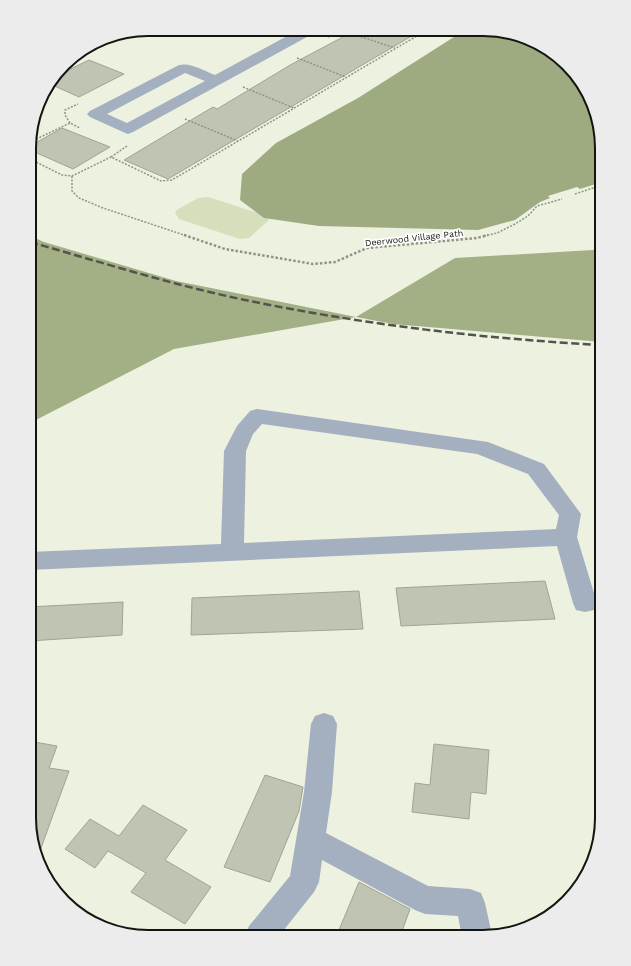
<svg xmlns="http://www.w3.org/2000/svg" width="631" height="966" font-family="'Work Sans',sans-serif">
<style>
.green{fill:#d5dfbc}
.forest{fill:#a3af84}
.water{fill:#9eaa7f}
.building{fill:#bfc4b3;stroke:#9fa494}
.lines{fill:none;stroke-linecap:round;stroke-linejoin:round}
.path-far1{stroke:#909488;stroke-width:1.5;stroke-dasharray:2 1.5;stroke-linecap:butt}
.path{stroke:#909488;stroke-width:2.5;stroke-dasharray:2.5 2;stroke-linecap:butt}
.minor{fill:#a4afbf;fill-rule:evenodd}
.rail{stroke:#51544b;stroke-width:2.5;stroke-dasharray:8 3.5;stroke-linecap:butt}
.labels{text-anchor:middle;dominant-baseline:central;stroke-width:3.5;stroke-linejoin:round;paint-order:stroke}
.far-street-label{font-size:9px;fill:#13150f;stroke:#fff}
.rim{fill:none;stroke:#13150f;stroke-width:2}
</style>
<rect width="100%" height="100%" fill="#ecf1e0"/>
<!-- green -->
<polygon class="green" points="208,197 264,215 269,220 249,238 240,239 179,219 175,213 177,210 198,198"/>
<!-- forest -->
<polygon class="forest" points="30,236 44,242 176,281 356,317 455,258 593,250 602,246 602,342 393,324 356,317 174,349 30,423"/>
<!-- water -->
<polygon class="water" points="465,30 499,30 555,53 593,102 602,148 602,182 580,189 577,187 548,196 550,198 540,202 515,220 478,230 319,226 264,218 240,200 242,174 276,143 358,98"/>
<!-- building -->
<g class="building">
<polygon points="356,30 422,30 168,179 124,160 213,107 217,109 292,64"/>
<polygon points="89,60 124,74 79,97 50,84 56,76"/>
<polygon points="62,128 110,147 73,169 30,150 30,146"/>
<polygon points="545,581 555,619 401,626 396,588"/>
<polygon points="359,591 363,629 191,635 192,598"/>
<polygon points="123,602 122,635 29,641 29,607"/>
<polygon points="29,741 57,746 49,768 69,771 37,859 29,818"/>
<polygon points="434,744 489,750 486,794 471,792 469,819 412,812 415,783 430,785"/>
<polygon points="265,775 303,787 299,811 270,882 224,867"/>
<polygon points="143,805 187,830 165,860 211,887 185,924 131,892 146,873 108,851 95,868 65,849 90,819 119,836"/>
<polygon points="359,882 410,909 400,937 336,937"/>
</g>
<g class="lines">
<!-- path-far1 -->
<g class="path-far1">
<polyline points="341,30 395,48"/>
<polyline points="328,37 342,30"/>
<polyline points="297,58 346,77"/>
<polyline points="243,87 294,108"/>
<polyline points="185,119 238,141"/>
<polyline points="70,123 65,115 65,110 78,104"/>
<polyline points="30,142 70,123 80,128"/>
<polyline points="127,146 111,157 161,181 172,180 427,30"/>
<polyline points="30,159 62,175 72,176 111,157"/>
<polyline points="72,176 72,191 79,198 103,208 187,236"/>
<polyline points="575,194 602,185"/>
<polyline points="484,236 497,233 515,224 528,216 537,206 562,199"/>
</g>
<!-- path -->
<polyline class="path" points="184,235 225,249 313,264 335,262 367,248 477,238 488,235"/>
<!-- minor -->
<g class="minor">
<path d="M300 29 317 30 316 32 133 132 128 134 123 132 90 117 87 114 90 111 179 65C190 62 205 71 215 75ZM185 73 205 81 127 123 107 114Z"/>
<path d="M257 409 488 442 544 464 581 514 577 537 597 603 594 610 585 612 576 610 573 603 557 546 29 570V552L221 544 224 451 237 426 250 411ZM262 424 477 454 528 474 559 515 556 529 244 543 246 451 253 434Z"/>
<polygon points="324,713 333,716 337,724 332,792 326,833 428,886 470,889 481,893 485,903 492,935 483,937 462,937 458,916 425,914 415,910 322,860 319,882 314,892 279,936 245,936 249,926 290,876 304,792 311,724 315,716"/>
</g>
<!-- rail -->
<path class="rail" d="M30 242C104 263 179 287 255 302 368 325 487 339 602 345"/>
</g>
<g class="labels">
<!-- far-street labels -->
<g class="far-street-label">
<text transform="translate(414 238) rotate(-6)">Deerwood Village Path</text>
</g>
</g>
<!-- crop -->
<path d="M0 0H631V966H0ZM148 36H483A112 112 0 0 1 595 148V818A112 112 0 0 1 483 930H148A112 112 0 0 1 36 818V148A112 112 0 0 1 148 36Z" fill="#ececec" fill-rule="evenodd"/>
<path class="rim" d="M148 36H483A112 112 0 0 1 595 148V818A112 112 0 0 1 483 930H148A112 112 0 0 1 36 818V148A112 112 0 0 1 148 36Z"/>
</svg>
